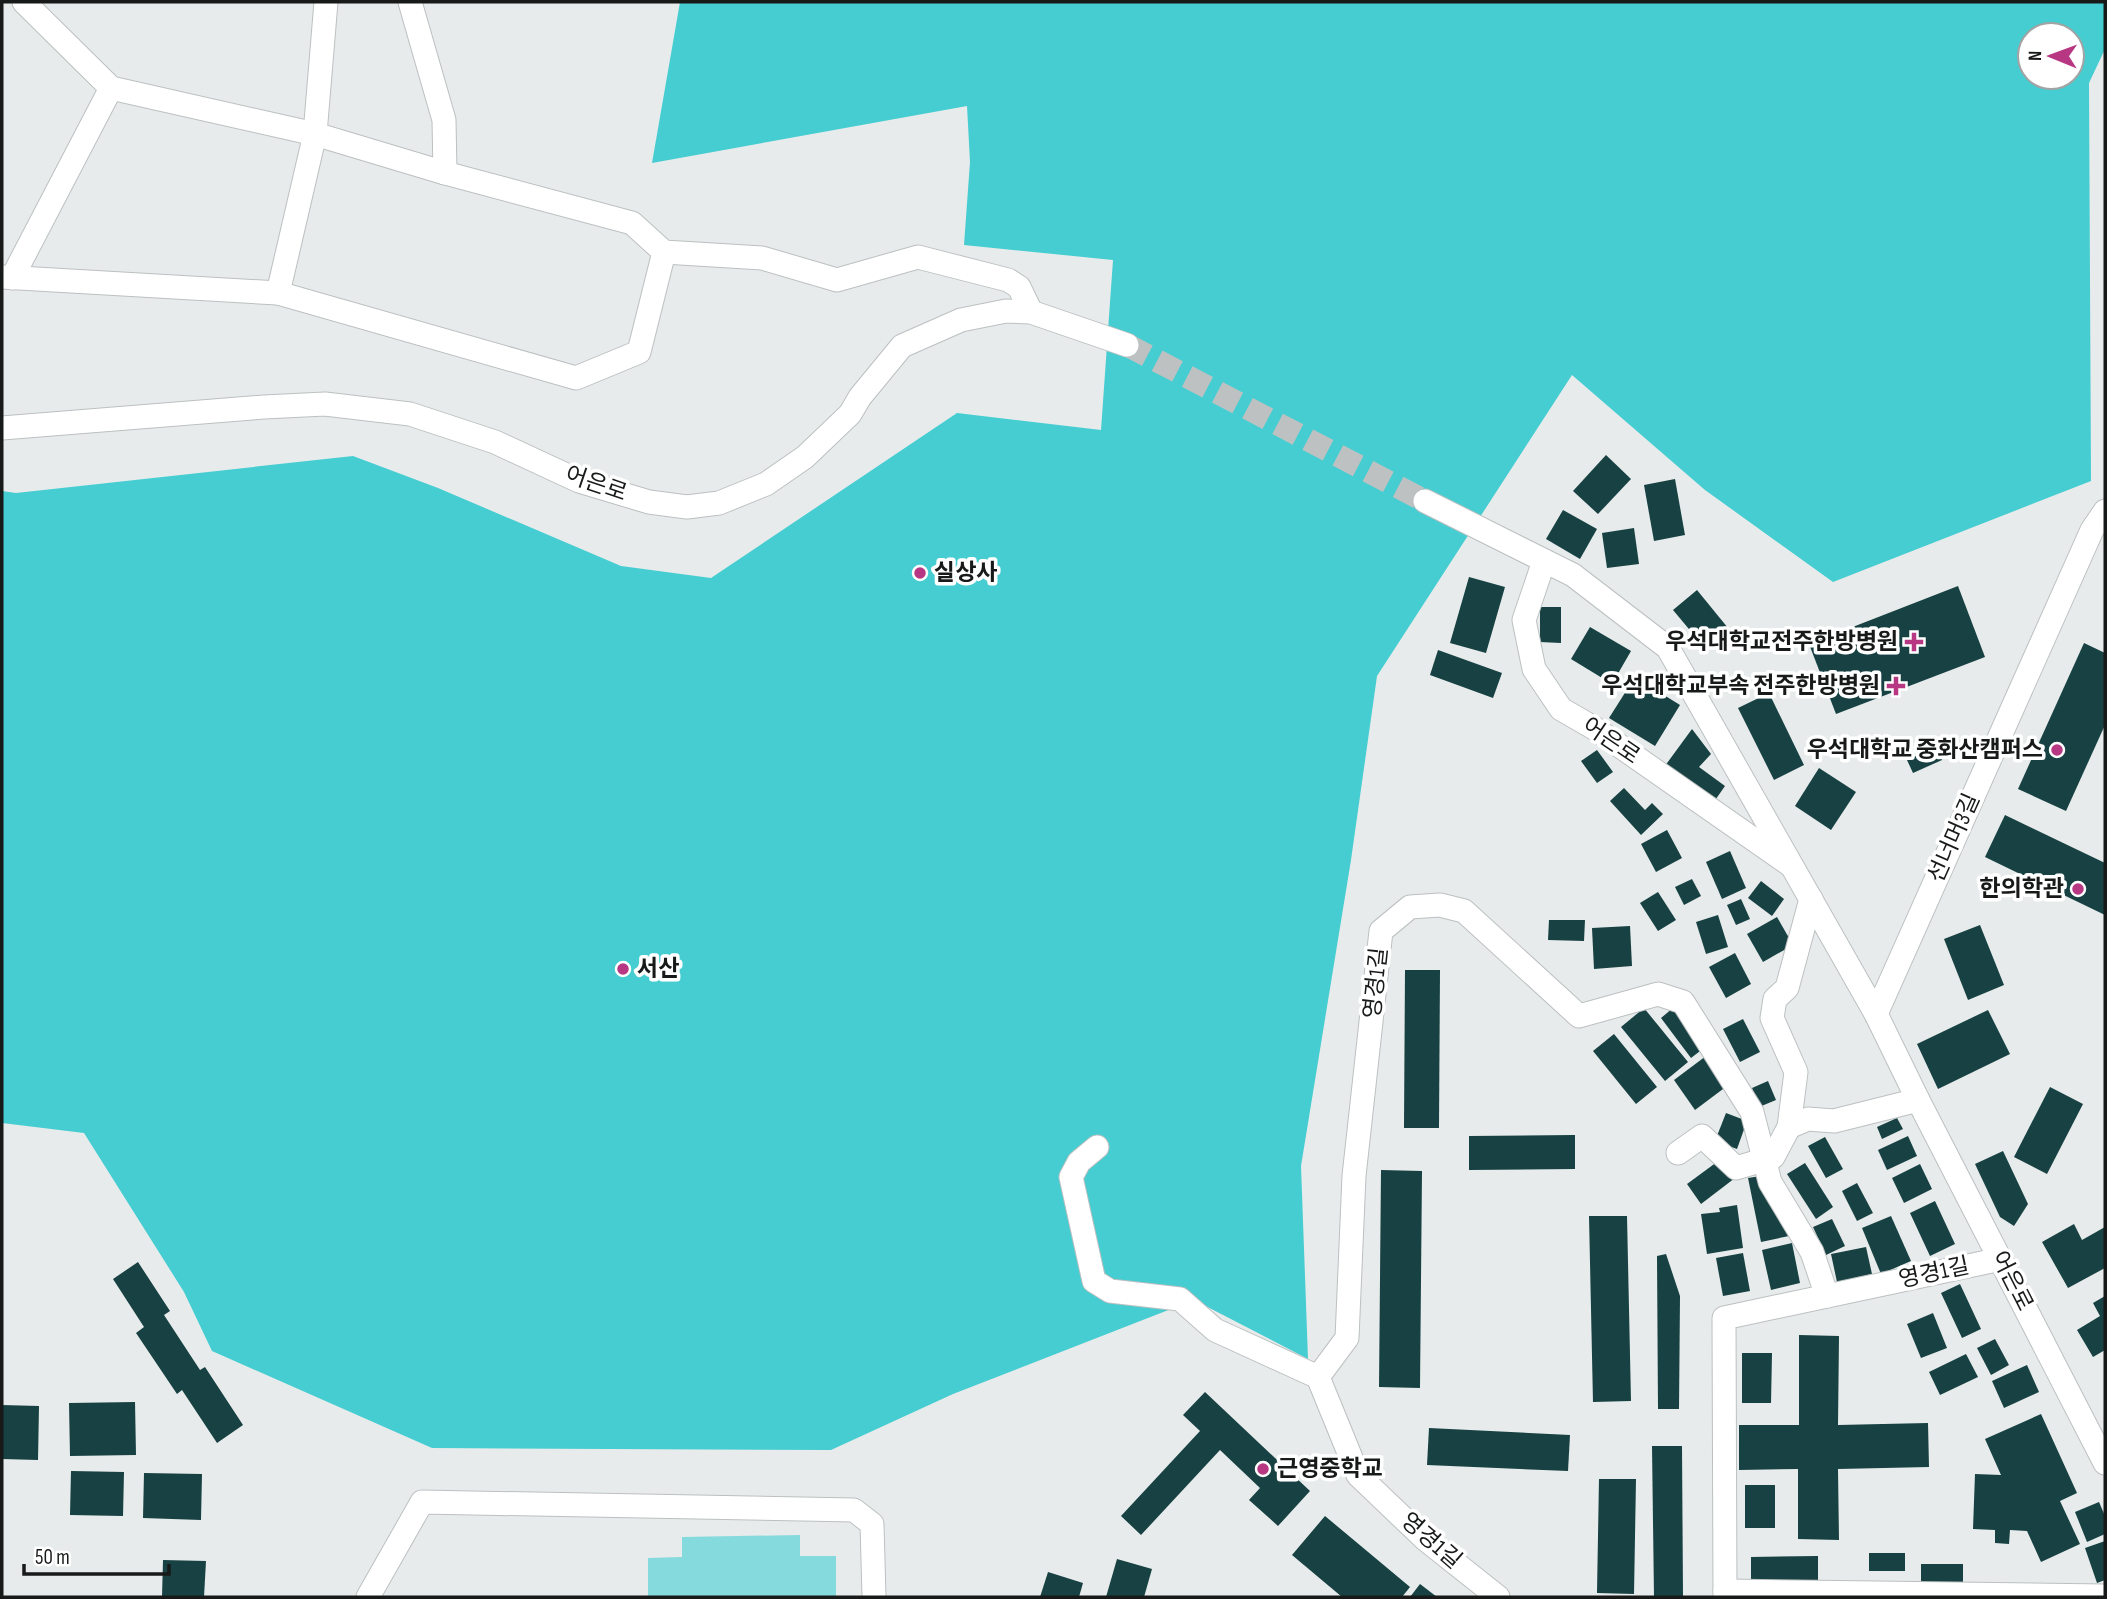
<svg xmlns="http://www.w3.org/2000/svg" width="2107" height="1599" font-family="'Sofia Sans Condensed','Noto Sans KR',sans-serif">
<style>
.green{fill:#84dadd}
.forest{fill:#45cdd1;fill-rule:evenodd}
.building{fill:#174142}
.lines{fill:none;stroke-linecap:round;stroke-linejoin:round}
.minor-tunnel{stroke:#bec1c1;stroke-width:23;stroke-dasharray:23 11;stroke-linecap:butt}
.minor-casing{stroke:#bcc0c1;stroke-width:25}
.minor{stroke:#fff;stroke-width:23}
.poi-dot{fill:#b73783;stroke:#fff;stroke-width:2.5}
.labels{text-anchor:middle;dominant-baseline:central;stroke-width:7;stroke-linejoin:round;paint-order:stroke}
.street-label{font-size:23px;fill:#181919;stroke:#fff}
.poi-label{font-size:23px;font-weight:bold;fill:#181919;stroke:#fff;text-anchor:end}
</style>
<rect width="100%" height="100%" fill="#e7ebeb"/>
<!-- green -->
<polygon class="green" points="800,1535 800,1556 836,1556 836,1597 648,1597 648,1558 682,1557 682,1537"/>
<!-- forest -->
<path class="forest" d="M680 2H2105V49L2089 83 2091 481 1833 582 1705 490 1572 375 1377 676 1351 860 1301 1166 1308 1359 1194 1300 953 1394 831 1450 432 1448 212 1351 184 1292 84 1133 2 1123V491L16 493 353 456 438 488 621 566 711 578 957 413 1101 430 1113 260 964 245 970 162 967 106 652 163ZM2030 35H2072V77H2030Z"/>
<!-- building -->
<g class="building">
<polygon points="1606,455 1631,479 1598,514 1573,491"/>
<polygon points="1675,479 1685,535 1654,541 1644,485"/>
<polygon points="1563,510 1597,529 1580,559 1546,539"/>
<polygon points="1634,528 1639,564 1607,568 1602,533"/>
<polygon points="1469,577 1505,587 1486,653 1450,643"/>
<polygon points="1958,586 1985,657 1836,714 1809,644"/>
<polygon points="1697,590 1728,628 1704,647 1673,610"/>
<polygon points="1540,607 1561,607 1561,643 1540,642"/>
<polygon points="1590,627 1631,651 1612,684 1571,659"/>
<polygon points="2084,643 2105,653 2105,725 2066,811 2018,789"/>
<polygon points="1438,650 1502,673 1493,698 1430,675"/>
<polygon points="1635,677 1680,705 1655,746 1609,718"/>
<polygon points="1769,693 1804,765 1774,780 1738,708"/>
<polygon points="1692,729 1711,754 1699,767 1725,786 1711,806 1662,770"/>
<polygon points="1936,747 1942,760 1913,773 1907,760"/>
<polygon points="1597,750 1613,772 1597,783 1581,761"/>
<polygon points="1819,768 1856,792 1831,830 1795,806"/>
<polygon points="1624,788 1645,810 1652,803 1663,814 1641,835 1610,801"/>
<polygon points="2005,815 2105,863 2105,915 1985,857"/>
<polygon points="1667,830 1682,858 1656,872 1641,844"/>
<polygon points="1730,851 1746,888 1722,899 1706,862"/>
<polygon points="1692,879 1701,896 1684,905 1675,887"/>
<polygon points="1761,881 1784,899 1772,916 1748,898"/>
<polygon points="1658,892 1676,920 1658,931 1640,903"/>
<polygon points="1741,899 1750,919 1736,925 1727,905"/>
<polygon points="1718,915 1728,947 1706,954 1696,922"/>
<polygon points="1777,917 1793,945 1763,962 1747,934"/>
<polygon points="1549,920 1585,920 1584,941 1548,940"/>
<polygon points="1980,925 2004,985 1968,1000 1944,939"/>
<polygon points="1630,926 1632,966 1594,969 1592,928"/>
<polygon points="1735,953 1751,984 1726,998 1709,967"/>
<polygon points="1405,970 1440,970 1439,1128 1404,1128"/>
<polygon points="1644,1008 1688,1062 1665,1081 1621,1027"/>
<polygon points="1673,1008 1704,1048 1691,1058 1661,1018"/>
<polygon points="1988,1010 2010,1054 1938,1089 1917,1044"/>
<polygon points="1743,1019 1760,1052 1740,1062 1723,1029"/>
<polygon points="1614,1034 1657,1087 1636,1104 1593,1051"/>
<polygon points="1706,1056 1727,1086 1695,1110 1674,1080"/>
<polygon points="1768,1081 1776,1100 1759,1107 1752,1088"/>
<polygon points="2050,1087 2083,1104 2047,1174 2014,1157"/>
<polygon points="1726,1113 1747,1121 1737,1149 1715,1141"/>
<polygon points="1897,1118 1903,1129 1882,1139 1877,1127"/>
<polygon points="1575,1135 1575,1169 1469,1170 1469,1136"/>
<polygon points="1908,1136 1917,1156 1887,1170 1878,1150"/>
<polygon points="1825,1137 1843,1169 1826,1178 1808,1146"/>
<polygon points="2003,1151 2028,1204 2014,1226 2000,1217 1975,1164"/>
<polygon points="1721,1159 1735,1178 1701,1204 1687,1184"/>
<polygon points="1805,1163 1833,1207 1816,1219 1787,1174"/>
<polygon points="1920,1164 1932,1189 1904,1203 1892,1178"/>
<polygon points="1381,1170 1422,1171 1420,1388 1379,1387"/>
<polygon points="1767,1175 1789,1236 1761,1242 1748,1178"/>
<polygon points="1857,1183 1873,1213 1857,1221 1842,1191"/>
<polygon points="1935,1201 1955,1244 1930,1256 1910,1213"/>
<polygon points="1737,1205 1743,1248 1707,1254 1701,1214 1720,1212 1719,1208"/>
<polygon points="1589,1216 1627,1216 1631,1401 1593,1402"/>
<polygon points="1891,1216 1911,1261 1881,1274 1862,1228"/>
<polygon points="1832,1219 1845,1246 1826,1255 1813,1227"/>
<polygon points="2074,1224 2082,1240 2105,1227 2105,1268 2068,1288 2042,1242"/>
<polygon points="1792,1243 1800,1283 1771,1290 1762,1250"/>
<polygon points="1866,1247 1872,1274 1837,1282 1831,1254"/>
<polygon points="1743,1253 1750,1291 1723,1296 1716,1258"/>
<polygon points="1666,1254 1680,1296 1679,1409 1658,1409 1657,1256"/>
<polygon points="138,1262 170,1311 164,1315 200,1370 205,1367 243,1425 217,1443 182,1390 177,1394 136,1333 144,1327 113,1279"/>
<polygon points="1960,1284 1981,1329 1962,1338 1941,1293"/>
<polygon points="2105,1296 2105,1350 2093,1357 2077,1330 2100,1316 2093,1303"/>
<polygon points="1933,1313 1947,1348 1921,1358 1907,1324"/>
<polygon points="1799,1335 1839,1336 1838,1425 1928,1423 1929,1467 1838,1469 1839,1540 1798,1539 1798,1469 1739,1470 1739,1425 1799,1425"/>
<polygon points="1995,1339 2009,1365 1991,1375 1977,1348"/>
<polygon points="1742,1353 1772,1353 1771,1403 1742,1403"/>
<polygon points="1966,1354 1978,1377 1940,1395 1929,1372"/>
<polygon points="2027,1365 2039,1392 2004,1408 1992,1381"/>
<polygon points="1205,1392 1310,1491 1278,1526 1249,1500 1260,1488 1220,1450 1141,1535 1121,1516 1200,1431 1183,1415"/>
<polygon points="135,1402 136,1455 70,1456 69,1403"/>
<polygon points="2,1405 39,1406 38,1460 2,1459"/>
<polygon points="2041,1414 2077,1493 2060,1501 2080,1544 2041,1562 2027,1531 2010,1530 2009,1544 1995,1543 1995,1530 1973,1529 1975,1474 2001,1475 1985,1439"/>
<polygon points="1429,1428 1570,1435 1568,1471 1427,1465"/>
<polygon points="1652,1446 1682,1446 1683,1597 1654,1597"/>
<polygon points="71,1471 124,1472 123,1516 70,1515"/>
<polygon points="144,1473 202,1474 201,1520 143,1518"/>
<polygon points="1599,1479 1636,1479 1634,1594 1597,1593"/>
<rect x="1745" y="1485" width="30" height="43"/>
<polygon points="2099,1502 2105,1516 2105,1534 2087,1542 2075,1512"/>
<polygon points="1325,1516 1410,1587 1402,1597 1342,1597 1292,1555"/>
<polygon points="2105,1541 2105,1580 2097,1583 2085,1548"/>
<rect x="1869" y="1553" width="36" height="18"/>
<polygon points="1818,1556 1818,1588 1751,1588 1751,1557"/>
<polygon points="1117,1559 1152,1569 1144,1597 1106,1597"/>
<polygon points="163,1560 206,1561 204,1597 162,1597"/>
<rect x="1921" y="1564" width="42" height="23"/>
<polygon points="1048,1572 1083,1583 1079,1597 1040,1597"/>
<polygon points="1420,1584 1437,1597 1410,1597"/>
</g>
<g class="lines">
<!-- minor-tunnel -->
<polyline class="minor-tunnel" points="1127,345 1425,501"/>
<!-- minor casing -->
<g class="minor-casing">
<g id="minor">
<polyline points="24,2 111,88 315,134 445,173 632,223 664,252 762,258 837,280 918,257 1008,280 1019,287 1031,312"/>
<polyline points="410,2 444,120 445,173"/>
<polyline points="2,277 278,293 576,378 639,352 664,252"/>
<polyline points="12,278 111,88"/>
<polyline points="278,293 315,134 326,2"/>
<polyline points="2,428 264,407 325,404 410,414 495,442 579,481 649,502 687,507 719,503 766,484 805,457 850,414 860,397 902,346 961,320 1006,311 1031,312 1127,345"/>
<polyline points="1425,501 1573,575 1668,648 1876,1014 1918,1100 2105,1463"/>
<polyline points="1544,561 1524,620 1534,669 1561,709 1594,728 1789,864"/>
<polyline points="1876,1014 2092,530 2105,511"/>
<polyline points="1789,1127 1796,1072 1772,1018 1775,999 1787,988 1811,899"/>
<polyline points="1097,1147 1079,1162 1071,1177 1094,1281 1110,1291 1180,1299 1215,1330 1318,1377"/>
<polyline points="1678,1153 1702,1136 1736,1168 1773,1157 1789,1127 1808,1119 1834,1121 1918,1100"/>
<polyline points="1725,1591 2105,1596"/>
<polyline points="368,1597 422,1502 854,1510 872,1524 874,1597"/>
<polyline points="1498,1597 1425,1539 1358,1475 1318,1377 1347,1338 1354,1176 1381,931 1410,907 1440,905 1464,911 1579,1016 1658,994 1683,1002 1752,1112 1770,1182 1812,1252 1827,1296"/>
<polyline points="1725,1597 1724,1318 2001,1259"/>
</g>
</g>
<!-- minor -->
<use href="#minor" class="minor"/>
</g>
<!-- markers -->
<g class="poi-dot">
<circle cx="920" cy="573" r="7"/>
<path d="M1910.5 631.5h7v7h7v7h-7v7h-7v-7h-7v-7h7z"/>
<path d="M1892.5 675.5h7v7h7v7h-7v7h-7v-7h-7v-7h7z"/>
<circle cx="2057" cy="750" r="7"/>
<circle cx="2078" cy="889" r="7"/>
<circle cx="623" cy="969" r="7"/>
<circle cx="1263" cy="1469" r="7"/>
</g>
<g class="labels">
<!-- street labels -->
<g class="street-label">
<text transform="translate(596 484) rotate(19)">어은로</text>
<text transform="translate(1611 741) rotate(34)">어은로</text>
<text transform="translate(1954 838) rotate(-66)">선너머3길</text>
<text transform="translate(1376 983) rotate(-84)">영경1길</text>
<text transform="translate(1934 1273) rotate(-12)">영경1길</text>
<text transform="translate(2012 1281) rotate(63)">어은로</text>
<text transform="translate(1431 1541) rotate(41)">영경1길</text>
</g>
<!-- poi labels -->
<g class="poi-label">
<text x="934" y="573" text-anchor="start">실상사</text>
<text x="1898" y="642">우석대학교전주한방병원</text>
<text x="1880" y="686">우석대학교부속 전주한방병원</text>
<text x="2043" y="750">우석대학교 중화산캠퍼스</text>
<text x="2064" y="889">한의학관</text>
<text x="637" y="969" text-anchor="start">서산</text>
<text x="1277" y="1469" text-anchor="start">근영중학교</text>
</g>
</g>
<!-- border -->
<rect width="2107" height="1599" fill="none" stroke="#181919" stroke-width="7"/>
<!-- north arrow -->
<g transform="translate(2051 56) rotate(271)"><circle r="33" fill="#ffffff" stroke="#a3a3a3" stroke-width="2"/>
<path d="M0-5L12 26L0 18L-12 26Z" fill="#b73783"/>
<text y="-10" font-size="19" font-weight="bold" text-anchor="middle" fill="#181919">N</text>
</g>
<!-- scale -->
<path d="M24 1564v10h145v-10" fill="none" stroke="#181919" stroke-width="3.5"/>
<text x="35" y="1564" font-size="21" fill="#181919" stroke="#ffffff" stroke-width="5" paint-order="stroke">50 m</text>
</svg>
